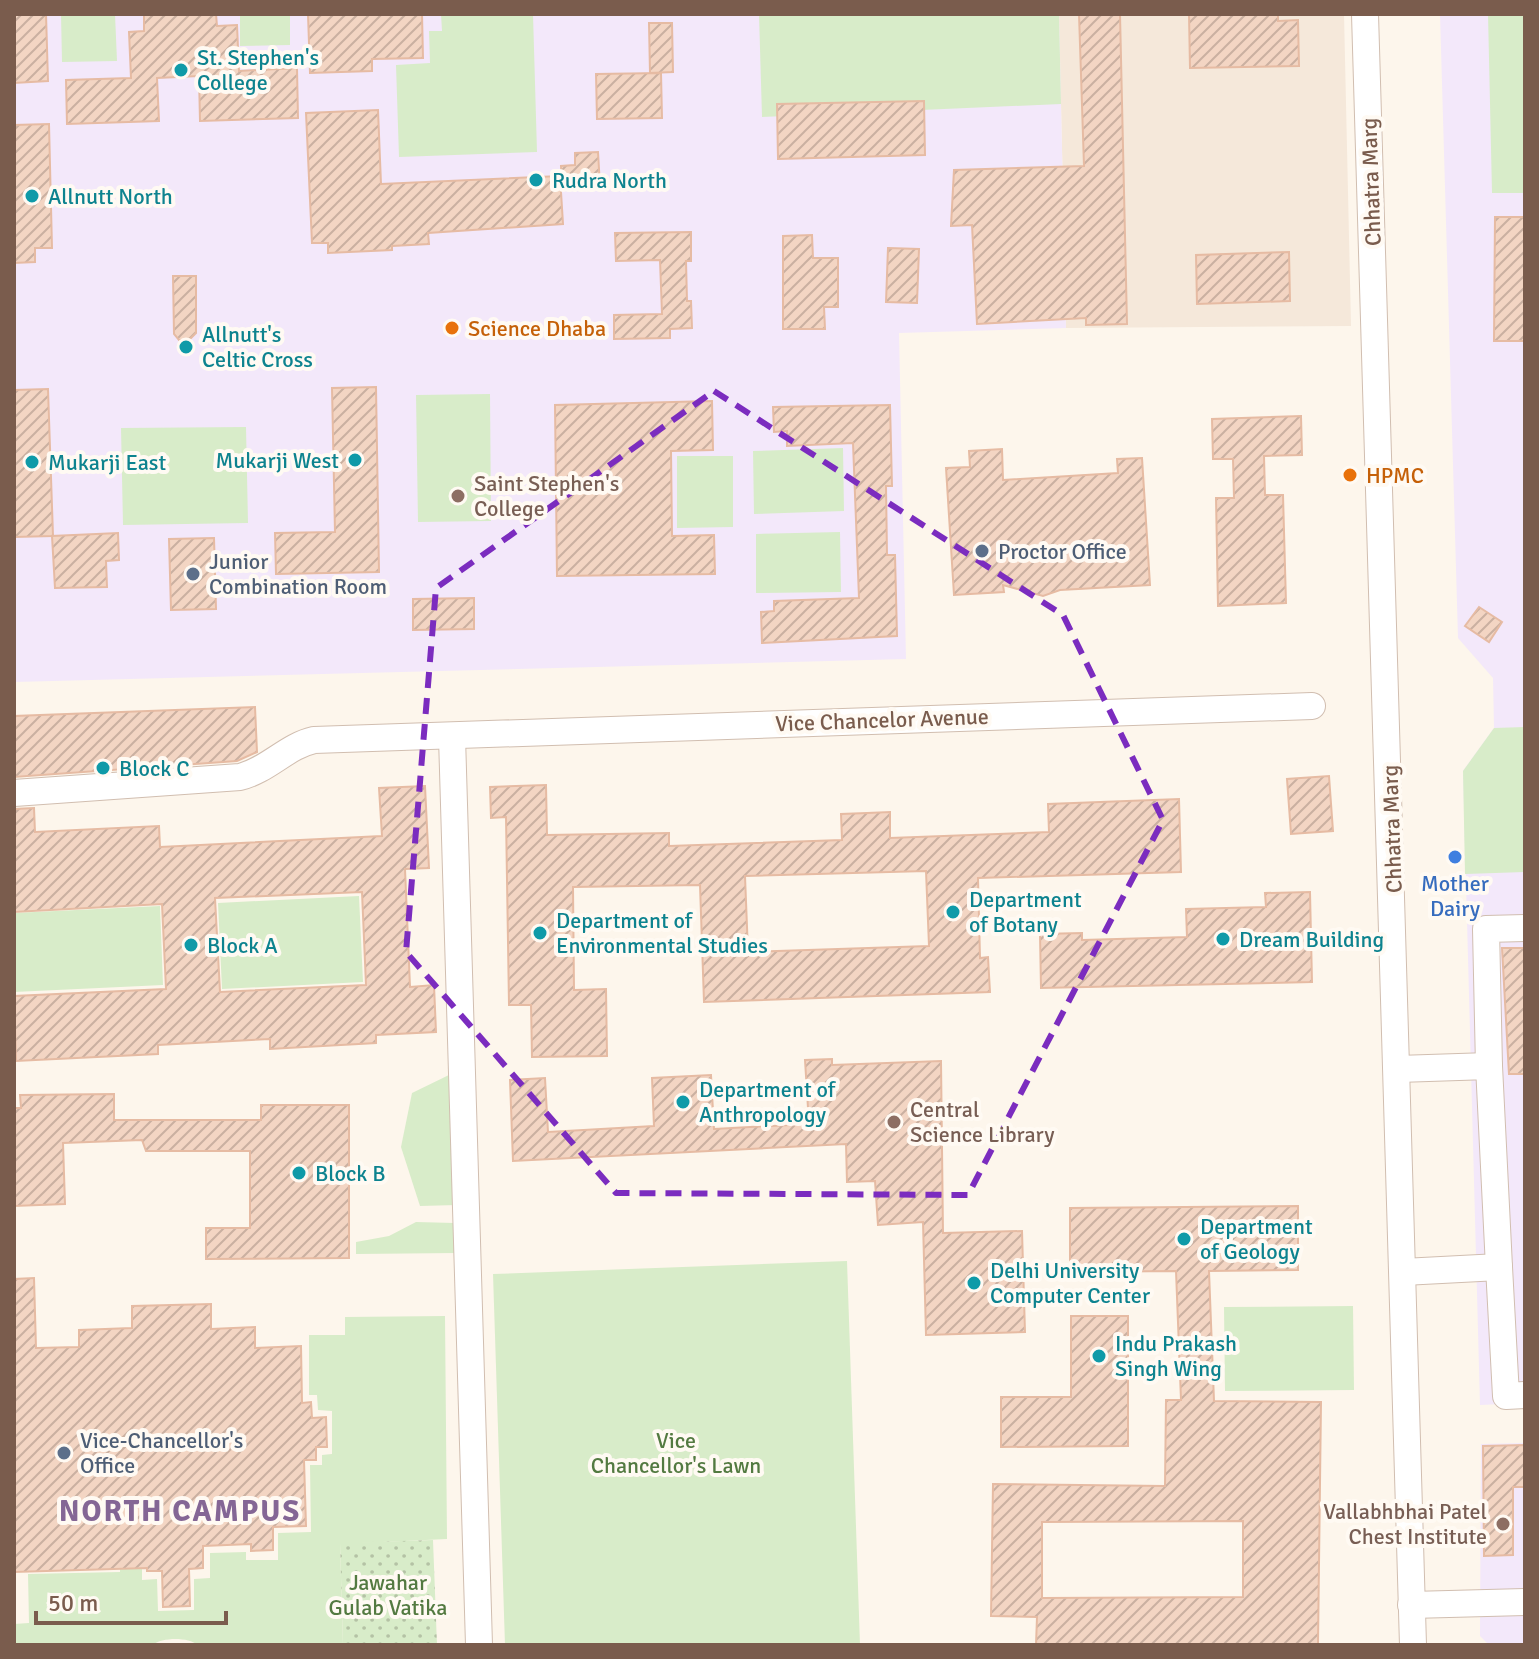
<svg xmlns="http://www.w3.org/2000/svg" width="1539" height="1659" font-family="Signika,sans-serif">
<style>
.residential{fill:#f5e8da}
.education{fill:#f3e8fa}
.green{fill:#d8ecc9}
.garden{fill:url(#garden-dots)}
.building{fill:url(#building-hatch);stroke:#e6bba3;stroke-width:2;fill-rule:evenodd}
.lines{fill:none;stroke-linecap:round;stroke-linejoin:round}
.minor-casing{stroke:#d1beb0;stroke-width:28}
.minor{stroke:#fff;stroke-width:26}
.marked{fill:none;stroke:#7b2cbf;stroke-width:6;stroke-dasharray:16 10;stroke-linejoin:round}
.culture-dot{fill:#0f9aa8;stroke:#fffaf3;stroke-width:3}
.food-dot{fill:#e8710a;stroke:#fffaf3;stroke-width:3}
.education-dot{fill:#8d6e63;stroke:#fffaf3;stroke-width:3}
.service-dot{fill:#5c6f8a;stroke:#fffaf3;stroke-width:3}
.shop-dot{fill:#3f7fe0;stroke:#fffaf3;stroke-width:3}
.labels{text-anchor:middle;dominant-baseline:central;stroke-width:8;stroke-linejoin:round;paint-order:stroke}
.culture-label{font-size:22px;fill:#0d838f;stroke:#fffaf3;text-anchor:start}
.street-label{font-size:22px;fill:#7a5c4d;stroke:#fffaf3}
.food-label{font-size:22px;fill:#c56008;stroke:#fffaf3;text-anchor:start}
.education-label{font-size:22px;fill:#785e54;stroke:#fffaf3;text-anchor:start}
.service-label{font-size:22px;fill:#4e5e75;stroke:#fffaf3;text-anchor:start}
.shop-label{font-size:22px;fill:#366cbe;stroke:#fffaf3}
.park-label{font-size:22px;fill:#537a41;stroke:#fffaf3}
.district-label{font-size:30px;font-weight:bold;letter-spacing:2px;fill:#846695;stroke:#fffaf3}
</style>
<defs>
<pattern id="garden-dots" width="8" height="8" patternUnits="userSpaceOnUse" patternTransform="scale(2)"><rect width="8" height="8" fill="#d8ecc9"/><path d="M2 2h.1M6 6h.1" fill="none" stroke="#b4c2a5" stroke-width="1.8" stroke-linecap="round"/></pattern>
<pattern id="building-hatch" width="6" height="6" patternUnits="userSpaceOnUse" patternTransform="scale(2)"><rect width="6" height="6" fill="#f3d5c3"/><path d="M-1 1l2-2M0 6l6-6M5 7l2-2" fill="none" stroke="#cab0a1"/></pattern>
</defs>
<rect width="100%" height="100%" fill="#fdf6ec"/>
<!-- residential -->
<polygon class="residential" points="1059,14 1344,14 1351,326 1066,328"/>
<!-- education -->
<g class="education">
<polygon points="14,14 1059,14 1066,328 899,333 906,659 14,682"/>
<polygon points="1440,14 1525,14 1525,1403 1480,1405 1463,771 1494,728 1493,678 1458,638"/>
<polygon points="1525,1443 1525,1645 1489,1645 1480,1636 1481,1444"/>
</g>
<!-- green -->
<g class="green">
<polygon points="61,14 115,14 117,61 62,62"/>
<polygon points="240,14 290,14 290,45 240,46"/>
<polygon points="441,14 533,14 537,152 399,157 396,65 430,63 429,31 442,31"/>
<polygon points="759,14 1059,14 1061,104 762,117"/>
<polygon points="1488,14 1525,14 1525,193 1492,193"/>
<polygon points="490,394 491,521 418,522 416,395"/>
<polygon points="246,427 248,523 123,525 121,428"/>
<polygon points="843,448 844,511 754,514 753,451"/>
<polygon points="677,456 733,456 733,527 677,528"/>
<polygon points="840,532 841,592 756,593 756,534"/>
<polygon points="1525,727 1525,872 1465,874 1463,771 1494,728"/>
<polygon points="359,896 363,982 222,989 218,903"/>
<polygon points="160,906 163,985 14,992 14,913"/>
<polygon points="451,1074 457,1205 420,1206 401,1147 412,1093"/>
<polygon points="416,1222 455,1223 457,1253 356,1254 356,1242 389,1236"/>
<polygon points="847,1261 860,1645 505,1645 493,1274"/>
<polygon points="1353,1306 1354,1390 1225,1391 1224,1307"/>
<path d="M445 1316 447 1539 340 1544 343 1645H198C188 1637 163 1637 152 1645H14V1624L29 1623 28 1574 120 1572V1553H142V1580L157 1579 158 1611 194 1610V1579L210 1578V1553L246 1552V1560H278V1533L311 1532 310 1465H322V1455L332 1454V1411L318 1410 317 1395H309V1335H345V1317Z"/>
</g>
<!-- garden -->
<polygon class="garden" points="433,1540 437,1645 343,1645 340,1543"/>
<!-- building -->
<g class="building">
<polygon points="14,14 46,14 48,81 14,83"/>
<polygon points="144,14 216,14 217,26 237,25 239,71 297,68 298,118 200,121 199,76 157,78 159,121 67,124 66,80 131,78 129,32 144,31"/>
<polygon points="308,14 422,14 423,58 372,59 372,71 310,73"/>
<polygon points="1079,14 1120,14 1127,324 1086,325 1086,318 977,324 972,225 951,226 954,170 1084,166"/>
<polygon points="1189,14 1278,14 1278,21 1298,20 1299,66 1190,68"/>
<polygon points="649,23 672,23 673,72 650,73"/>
<polygon points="661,73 662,118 597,119 596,74"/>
<polygon points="924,101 925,155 778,159 777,104"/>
<polygon points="378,110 381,184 560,176 563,224 428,233 429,244 392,246 392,250 328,253 328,243 312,243 306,113"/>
<polygon points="49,124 52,248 35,248 35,262 14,263 14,125"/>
<polygon points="598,152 600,186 562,188 561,166 575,165 575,153"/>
<polygon points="1495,217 1525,217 1525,341 1494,341"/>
<polygon points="691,232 691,261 686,261 687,301 691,301 692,328 670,329 670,338 614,339 614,315 662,314 660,260 616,261 615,233"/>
<polygon points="812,235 813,258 838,258 838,307 824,307 825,329 783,329 783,236"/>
<polygon points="888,248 919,249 917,303 886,302"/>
<polygon points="1289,252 1290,301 1197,304 1196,255"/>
<polygon points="173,276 196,276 196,333 189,340 179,340 174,334"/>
<polygon points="376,387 379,572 276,574 275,533 335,532 332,388"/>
<polygon points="48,389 53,536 14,537 14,390"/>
<polygon points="712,401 713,450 671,451 672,536 714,535 715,574 557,576 555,405"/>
<polygon points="890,405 892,486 886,486 887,555 895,555 897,636 762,643 761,612 774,611 774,601 859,598 853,443 787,446 787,431 774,432 773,407"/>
<polygon points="1301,416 1302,455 1264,456 1265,495 1283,495 1286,603 1218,606 1216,498 1234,498 1233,459 1213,459 1212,419"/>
<polygon points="1002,449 1003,480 1118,473 1117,459 1142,458 1150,585 1060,590 1043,596 1003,585 1004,592 954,595 946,468 970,467 969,451"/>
<polygon points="118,533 119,560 106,561 107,587 55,588 52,536"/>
<polygon points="214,538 216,609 171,610 169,539"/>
<polygon points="474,598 474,629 413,630 413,599"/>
<polygon points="1479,607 1502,622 1489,642 1465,626"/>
<polygon points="255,707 257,752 237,761 14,777 14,716"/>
<polygon points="1329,776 1333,831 1291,834 1287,779"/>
<path d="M546 785 547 835 669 833V846L842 840 841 814 867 813 890 812V838L1049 832 1048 804 1179 799 1181 872 978 878 980 958 988 957 990 992 704 1002 700 885 573 887 574 990 606 989 607 1056 532 1057 531 1005H509L506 817 491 818 490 787ZM926 871 929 946 748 952 745 876Z"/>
<path d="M425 786 429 868 405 869 410 987 434 985 436 1032 376 1035V1043L270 1049V1039L158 1045V1054L16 1061 14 996 166 989 162 904 14 912V809L34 808 35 832 159 826 160 847 382 836 379 788ZM362 892 366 985 220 992 215 898Z"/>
<polygon points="1310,892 1312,982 1041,988 1040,934 1082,933 1082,940 1187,937 1186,909 1266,907 1265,893"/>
<polygon points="1502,948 1525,948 1525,1074 1509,1074"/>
<polygon points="832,1059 832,1065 941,1061 943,1233 1022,1231 1025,1332 926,1335 923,1222 878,1225 875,1181 847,1182 846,1144 513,1161 510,1080 545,1078 548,1132 654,1126 652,1078 711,1075 714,1129 809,1124 805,1060"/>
<polygon points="114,1094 114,1120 261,1120 261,1105 349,1105 349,1258 206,1259 206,1228 250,1228 250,1151 146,1151 142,1140 63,1143 65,1204 14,1206 14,1108 21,1108 20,1095"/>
<path d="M1298 1206V1270L1209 1271 1214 1401 1321 1402 1318 1645H1036L1037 1617 991 1616 993 1484 1165 1486 1166 1400H1181L1176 1271 1070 1272V1208ZM1243 1521V1597L1042 1598V1522Z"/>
<polygon points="34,1278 36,1348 79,1347 79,1330 132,1328 132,1306 211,1304 211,1329 255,1327 255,1348 301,1346 302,1403 311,1402 312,1418 326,1417 327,1447 316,1447 316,1460 304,1460 306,1526 273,1527 273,1550 251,1551 251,1544 203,1546 203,1568 189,1569 190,1606 163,1607 162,1571 147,1571 147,1568 14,1572 14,1279"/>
<polygon points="1071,1316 1128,1316 1128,1446 1001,1447 1001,1397 1071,1397"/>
<polygon points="1525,1445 1525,1487 1513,1487 1513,1555 1484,1556 1483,1446"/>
</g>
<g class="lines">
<!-- minor casing -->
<g class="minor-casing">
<g id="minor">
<polyline points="1365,14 1413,1645"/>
<polyline points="452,737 479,1645"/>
<path d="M14 793 240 777C268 770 287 746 314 740L1312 706"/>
<polyline points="1489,1066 1486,929 1525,928"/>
<polyline points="1398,1069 1489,1066 1499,1267 1403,1272"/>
<polyline points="1499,1267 1506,1396 1525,1395"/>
<polyline points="1411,1605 1525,1602"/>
</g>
</g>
<!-- minor -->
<use href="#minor" class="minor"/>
</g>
<!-- marked area -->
<path class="marked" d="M714 391 1063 615 1163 820 968 1195 616 1193 406 952 436 588Z"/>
<!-- markers -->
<g class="culture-dot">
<circle cx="181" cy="70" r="8"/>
<circle cx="536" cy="180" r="8"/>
<circle cx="32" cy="196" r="8"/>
<circle cx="186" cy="347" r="8"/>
<circle cx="355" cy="460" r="8"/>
<circle cx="32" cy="462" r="8"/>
<circle cx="103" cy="768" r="8"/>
<circle cx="953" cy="912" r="8"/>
<circle cx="540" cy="933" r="8"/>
<circle cx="1223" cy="939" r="8"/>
<circle cx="191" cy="945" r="8"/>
<circle cx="683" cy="1102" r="8"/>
<circle cx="299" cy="1173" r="8"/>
<circle cx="1184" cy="1239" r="8"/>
<circle cx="974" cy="1283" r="8"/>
<circle cx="1099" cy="1356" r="8"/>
</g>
<g class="food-dot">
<circle cx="452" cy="328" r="8"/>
<circle cx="1350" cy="475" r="8"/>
</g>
<g class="education-dot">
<circle cx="458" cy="496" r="8"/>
<circle cx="894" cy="1122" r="8"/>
<circle cx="1503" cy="1524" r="8"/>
</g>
<g class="service-dot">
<circle cx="982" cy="551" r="8"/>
<circle cx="193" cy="574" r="8"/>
<circle cx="64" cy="1453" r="8"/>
</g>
<circle class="shop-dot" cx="1455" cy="857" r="8"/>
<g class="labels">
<!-- culture labels -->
<g class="culture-label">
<text x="197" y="57">St. Stephen's<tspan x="197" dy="25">College</tspan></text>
<text x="552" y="180">Rudra North</text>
<text x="48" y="196">Allnutt North</text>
<text x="202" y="334">Allnutt's<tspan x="202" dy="25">Celtic Cross</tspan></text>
<text x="339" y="460" text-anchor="end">Mukarji West</text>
<text x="48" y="462">Mukarji East</text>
<text x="119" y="768">Block C</text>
<text x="969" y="899">Department<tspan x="969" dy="25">of Botany</tspan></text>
<text x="556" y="920">Department of<tspan x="556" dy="25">Environmental Studies</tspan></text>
<text x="1239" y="939">Dream Building</text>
<text x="207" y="945">Block A</text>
<text x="699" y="1089">Department of<tspan x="699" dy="25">Anthropology</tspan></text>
<text x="315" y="1173">Block B</text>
<text x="1200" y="1226">Department<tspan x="1200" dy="25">of Geology</tspan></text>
<text x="990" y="1270">Delhi University<tspan x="990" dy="25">Computer Center</tspan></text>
<text x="1115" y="1343">Indu Prakash<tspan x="1115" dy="25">Singh Wing</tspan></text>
</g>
<!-- street labels -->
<g class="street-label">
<text transform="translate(1371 182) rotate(-92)">Chhatra Marg</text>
<text transform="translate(882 720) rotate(-2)">Vice Chancelor Avenue</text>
<text transform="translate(1392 829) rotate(-92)">Chhatra Marg</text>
</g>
<!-- food labels -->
<g class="food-label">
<text x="468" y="328">Science Dhaba</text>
<text x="1366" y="475">HPMC</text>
</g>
<!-- education labels -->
<g class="education-label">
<text x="474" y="483">Saint Stephen's<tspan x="474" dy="25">College</tspan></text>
<text x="910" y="1109">Central<tspan x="910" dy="25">Science Library</tspan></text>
<text x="1487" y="1511" text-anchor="end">Vallabhbhai Patel<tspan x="1487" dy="25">Chest Institute</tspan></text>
</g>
<!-- service labels -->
<g class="service-label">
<text x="998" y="551">Proctor Office</text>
<text x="209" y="561">Junior<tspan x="209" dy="25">Combination Room</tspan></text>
<text x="80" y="1440">Vice-Chancellor's<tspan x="80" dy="25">Office</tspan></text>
</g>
<!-- shop labels -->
<g class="shop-label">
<text x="1455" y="883">Mother<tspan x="1455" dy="25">Dairy</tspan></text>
</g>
<!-- park labels -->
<g class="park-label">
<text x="676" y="1440">Vice<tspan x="676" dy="25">Chancellor's Lawn</tspan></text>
<text x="388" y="1582">Jawahar<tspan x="388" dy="25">Gulab Vatika</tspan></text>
</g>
<!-- district labels -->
<g class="district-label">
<text x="180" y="1511">NORTH CAMPUS</text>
</g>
</g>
<!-- border -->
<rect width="1539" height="1659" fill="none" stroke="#7a5c4d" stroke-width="32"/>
<!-- scale -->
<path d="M36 1611v12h190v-12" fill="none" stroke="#7a5c4d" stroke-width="4"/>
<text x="48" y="1611" font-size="24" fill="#7a5c4d" stroke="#fffaf3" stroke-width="6" paint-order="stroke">50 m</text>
</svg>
